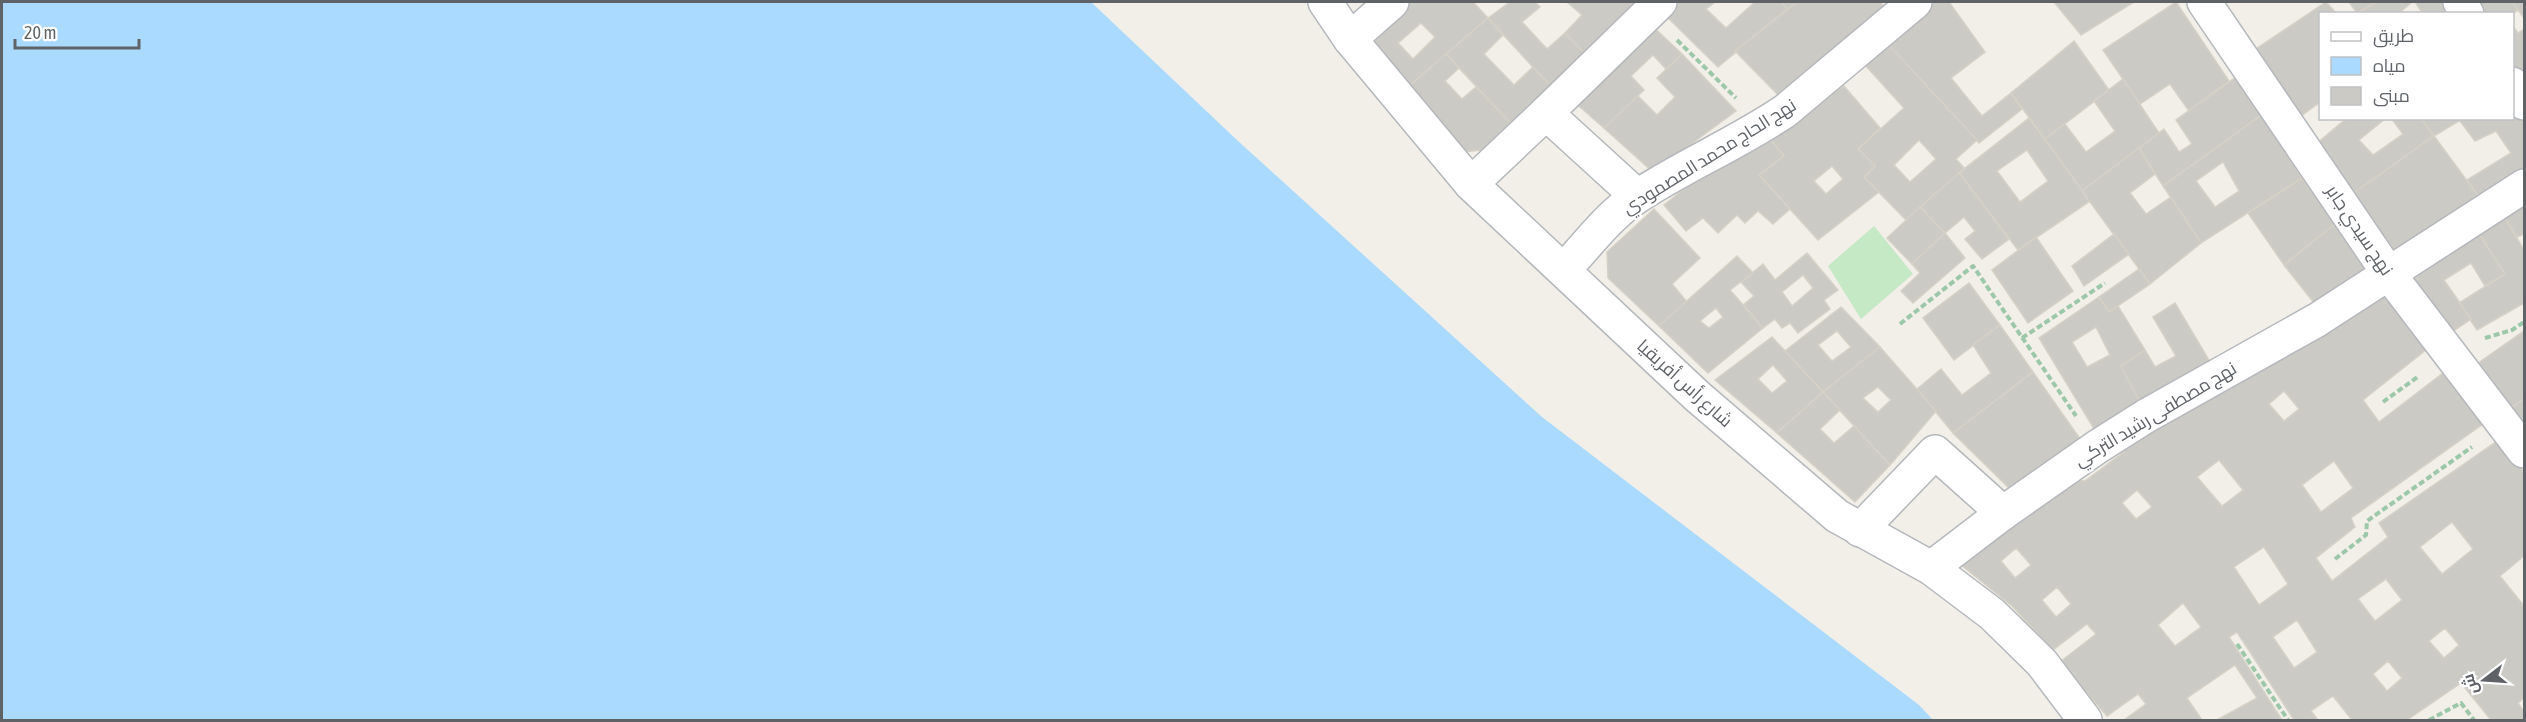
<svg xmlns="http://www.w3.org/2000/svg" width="2526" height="722" font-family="'Asap Condensed',Cairo,sans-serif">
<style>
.green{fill:#c5e8c5}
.water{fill:#aadaff}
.building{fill:#cccac5;stroke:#d6d1c6;stroke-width:1.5;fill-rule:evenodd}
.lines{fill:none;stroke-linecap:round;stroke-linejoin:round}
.minor-casing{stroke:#b5b8bc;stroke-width:36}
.path{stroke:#9cc7a9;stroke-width:4;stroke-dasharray:6 3;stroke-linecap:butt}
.minor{stroke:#fff;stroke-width:33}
.labels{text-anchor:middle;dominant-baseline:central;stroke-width:5;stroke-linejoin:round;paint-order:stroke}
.street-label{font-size:18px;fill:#5f6368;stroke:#fff}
</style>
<rect width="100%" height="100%" fill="#f1efe8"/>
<!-- green -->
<polygon class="green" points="1874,226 1913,274 1861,319 1828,266"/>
<!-- water -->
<polygon class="water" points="2,2 1091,2 1238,141 1542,417 1919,705 1933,720 2,720"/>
<!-- building -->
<g class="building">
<path d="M1406 2H1473L1488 18 1408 87 1366 36ZM1421 23 1435 37 1413 59 1398 43Z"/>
<polygon points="1510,2 1535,2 1540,7 1522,22 1547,49 1565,33 1587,56 1554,90 1488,18"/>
<polygon points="1567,2 1647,2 1587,56 1565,33 1582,15"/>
<polygon points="1678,2 1715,2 1706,9 1726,28 1755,2 1781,2 1788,9 1718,67 1665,15"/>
<polygon points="1781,2 1797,2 1788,9"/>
<polygon points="1797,2 1880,2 1886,9 1784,101 1735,51"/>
<polygon points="1934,2 1949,2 1985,52 1951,78 1982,116 2011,93 2022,109 1979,143 1886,42"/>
<polygon points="2054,2 2134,2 2081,35"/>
<polygon points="2176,2 2229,81 2189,111 2170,84 2140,104 2103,50"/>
<polygon points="2326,2 2337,14 2320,14 2320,102 2297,119 2250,53"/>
<polygon points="2349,2 2377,2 2357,13"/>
<polygon points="2377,2 2412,2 2398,14 2357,13"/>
<polygon points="2415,2 2446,2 2454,14 2423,14"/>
<polygon points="2482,2 2512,2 2518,10 2512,14 2479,14 2474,7"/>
<polygon points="2512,2 2524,2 2524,18"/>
<polygon points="1488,18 1503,35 1484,54 1514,85 1533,67 1554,90 1515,128 1446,54"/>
<polygon points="1648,22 1682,54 1666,69 1653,55 1631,76 1644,90 1604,128 1571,99"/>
<polygon points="2512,25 2518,33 2524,29 2524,70 2519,74 2512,64"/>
<polygon points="2074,41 2109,90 2045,139 2011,93"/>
<path d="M1886 42 1977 140 1956 159 1965 169 1906 220 1864 177 1875 166 1858 149 1904 108 1865 65ZM1919 140 1936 159 1910 182 1894 165Z"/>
<polygon points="1446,54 1459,68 1445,81 1462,99 1476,87 1515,128 1491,149 1463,152 1408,87"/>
<polygon points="1682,54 1736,111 1653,172 1604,128 1638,96 1657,115 1675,97 1657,78"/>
<polygon points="2236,77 2263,114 2163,186 2139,148 2164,129 2179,152 2192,144 2176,120"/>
<polygon points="2123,79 2159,133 2082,191 2045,139 2065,124 2086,152 2115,131 2094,101"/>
<path d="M1844 86 1880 128 1858 149 1875 166 1864 177 1879 192 1818 240 1759 175 1784 156 1768 137ZM1832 166 1843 179 1826 194 1814 181Z"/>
<polygon points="2512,102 2524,122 2524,171 2479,197 2467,180 2511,153 2496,131 2475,141 2460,121 2464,118 2512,118"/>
<path d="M2263 114 2302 178 2201 243 2163 186ZM2223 162 2239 191 2215 207 2196 181Z"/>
<path d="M2029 118 2090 201 2018 250 1959 173ZM2027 150 2048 181 2020 202 1997 171Z"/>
<polygon points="2347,118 2386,118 2359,140 2373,155 2403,134 2391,118 2421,118 2434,136 2351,195 2315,145"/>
<polygon points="2421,118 2464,118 2434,136"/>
<polygon points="2434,136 2479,197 2388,254 2351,195"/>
<polygon points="1768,137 1784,156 1759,175 1790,209 1773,224 1758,211 1745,223 1737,215 1718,233 1703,218 1686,231 1664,205 1705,172"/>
<polygon points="2139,148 2155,174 2130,193 2146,214 2171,197 2201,243 2150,284 2082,191"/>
<polygon points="1959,173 2009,239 1982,259 1965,239 1975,231 1964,217 1945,233 1920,207"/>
<polygon points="2302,178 2336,223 2284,265 2248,213"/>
<polygon points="2524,194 2524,234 2517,237 2499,208"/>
<polygon points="1920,207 1945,233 1912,264 1887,238"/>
<polygon points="2499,208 2524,250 2524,303 2477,330 2459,303 2505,274 2472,223"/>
<polygon points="1654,209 1700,258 1672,284 1687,302 1659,326 1608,278 1607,252"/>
<polygon points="2336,223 2371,272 2318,308 2284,265"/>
<polygon points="2472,223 2505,274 2485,286 2471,263 2444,280 2471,319 2446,336 2403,268"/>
<polygon points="1945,233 1965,258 1913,303 1901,291 1920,273 1912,264"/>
<polygon points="2114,234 2129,254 2084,286 2072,266"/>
<polygon points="2036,237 2073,291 2028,323 1992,270"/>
<path d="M1807 253 1838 290 1824 300 1830 309 1798 333 1790 323 1782 328 1775 319 1763 328 1743 305 1754 296 1741 282 1763 264 1775 280ZM1803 275 1813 288 1792 306 1782 292Z"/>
<path d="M1737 256 1753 273 1730 290 1763 328 1708 373 1659 326ZM1716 308 1723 317 1709 328 1700 321Z"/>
<polygon points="2139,269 2150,284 2109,312 2099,297"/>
<polygon points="1969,283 2000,325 1954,360 1923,318"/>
<path d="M2383 287 2427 349 2363 400 2379 422 2447 370 2487 421 2351 518 2355 527 2316 558 2332 581 2388 537 2379 523 2500 439 2524 473V556L2500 576 2524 606V698L2518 703 2524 712V720H2491L2461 683 2407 720H2352L2333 696 2311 711 2318 720H2294L2237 632 2229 637 2282 720H2217L2257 698 2235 665 2187 698 2202 720H2124L2146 704 2138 694 2107 716 2060 662 2096 634 2087 624 2053 650 2012 606 1960 564 2075 480 2085 481 2125 451 2121 445ZM2284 391 2299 409 2284 421 2269 404ZM2219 460 2243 490 2222 506 2197 477ZM2334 461 2353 488 2321 512 2302 485ZM2137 490 2152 507 2136 519 2122 503ZM2452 522 2473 549 2442 574 2420 547ZM2264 547 2288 584 2259 605 2234 567ZM2016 548 2031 565 2015 578 2001 561ZM2386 579 2402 600 2375 621 2358 599ZM2057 587 2071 604 2056 617 2042 600ZM2183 603 2201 627 2175 646 2158 625ZM2297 620 2317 652 2294 668 2273 637ZM2445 628 2459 645 2444 658 2429 641ZM2388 661 2402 678 2387 691 2373 674Z"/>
<path d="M2099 297 2109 312 2118 306 2145 350 2121 366 2142 406 2096 432 2039 338ZM2096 327 2110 355 2087 367 2072 342Z"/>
<polygon points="2175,303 2213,367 2142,406 2121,366 2145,350 2155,367 2176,356 2153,317"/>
<path d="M1841 307 1880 347 1823 392 1785 351ZM1837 331 1851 347 1832 361 1818 345Z"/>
<polygon points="2000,325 2033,372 1953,433 1917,389 1941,369 1962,395 1991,373 1973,345"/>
<polygon points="2524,331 2524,399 2509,409 2477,364"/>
<path d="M1772 337 1823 392 1777 433 1715 380ZM1773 365 1787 381 1772 393 1758 379Z"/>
<path d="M1880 347 1936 411 1890 465 1823 392ZM1878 387 1891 400 1878 412 1863 398Z"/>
<polygon points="2033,372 2083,443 2013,492 1953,433"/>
<polygon points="1823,392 1840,410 1820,429 1834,443 1854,426 1890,465 1855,502 1777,433"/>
<polygon points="2524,399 2524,430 2509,409"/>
</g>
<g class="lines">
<!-- minor casing -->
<g class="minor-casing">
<g id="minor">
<polyline points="1325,2 1350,39 1471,184 1697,396 1837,516 1931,568 1992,614 2042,663 2085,720"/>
<polyline points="2204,2 2389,274 2524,451"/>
<polyline points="2460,2 2467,14"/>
<polyline points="1350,39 1392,2"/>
<polyline points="2512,84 2524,103"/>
<polyline points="1546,113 1660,2"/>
<polyline points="1471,184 1546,113 1637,196"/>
<path d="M1564 270C1587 245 1609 215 1638 196 1685 165 1738 143 1785 111L1915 2"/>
<polyline points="1860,530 1935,452 2003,513"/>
<polyline points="1931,568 2003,513 2097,447 2146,416 2317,320 2524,186"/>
</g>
</g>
<!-- path -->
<g class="path">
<polyline points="1677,40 1736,98"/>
<polyline points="1900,324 1973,266 2076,416"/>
<polyline points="2022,338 2105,283"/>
<polyline points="2485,338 2512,330 2524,322"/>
<polyline points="2383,402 2419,376"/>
<polyline points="2335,559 2366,535 2367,521 2472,447"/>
<polyline points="2237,644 2288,720"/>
<polyline points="2429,720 2461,703 2474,720"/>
</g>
<!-- minor -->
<use href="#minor" class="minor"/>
</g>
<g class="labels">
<!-- street labels -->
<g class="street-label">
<text transform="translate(1709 156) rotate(-32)">نهج الحاج محمد المصمودي</text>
<text transform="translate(2360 230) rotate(56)">نهج سيدي جابر</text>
<text transform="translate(1685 383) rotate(42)">شارع رأس أفريقيا</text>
<text transform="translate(2155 414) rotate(-31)">نهج مصطفى رشيد التركي</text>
</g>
</g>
<!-- border -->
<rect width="2526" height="722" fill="none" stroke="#5f6368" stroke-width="6"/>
<!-- legend -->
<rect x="2319" y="12" width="195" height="108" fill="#ffffff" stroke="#bfc1c3" stroke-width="1.5"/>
<rect x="2331" y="32" width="30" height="9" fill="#ffffff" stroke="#bfc1c3" stroke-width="1.5"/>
<text x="2373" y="42" font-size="18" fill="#5f6368">طريق</text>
<rect x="2331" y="57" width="30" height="18" fill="#aadaff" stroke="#bfc1c3" stroke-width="1.5"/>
<text x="2373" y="72" font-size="18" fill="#5f6368">مياه</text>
<rect x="2331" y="87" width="30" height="18" fill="#cccac5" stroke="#bfc1c3" stroke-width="1.5"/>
<text x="2373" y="102" font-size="18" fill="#5f6368">مبنى</text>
<!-- north arrow -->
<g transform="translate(2484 680) rotate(253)" stroke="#ffffff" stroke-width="4.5" paint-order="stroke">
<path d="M0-4.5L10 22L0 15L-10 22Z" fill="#5f6368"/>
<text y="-9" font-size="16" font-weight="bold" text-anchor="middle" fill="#5f6368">ش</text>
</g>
<!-- scale -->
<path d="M15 39v9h124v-9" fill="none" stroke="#5f6368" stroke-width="3"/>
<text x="24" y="39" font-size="18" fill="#5f6368" stroke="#ffffff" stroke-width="4.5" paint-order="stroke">20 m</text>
</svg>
